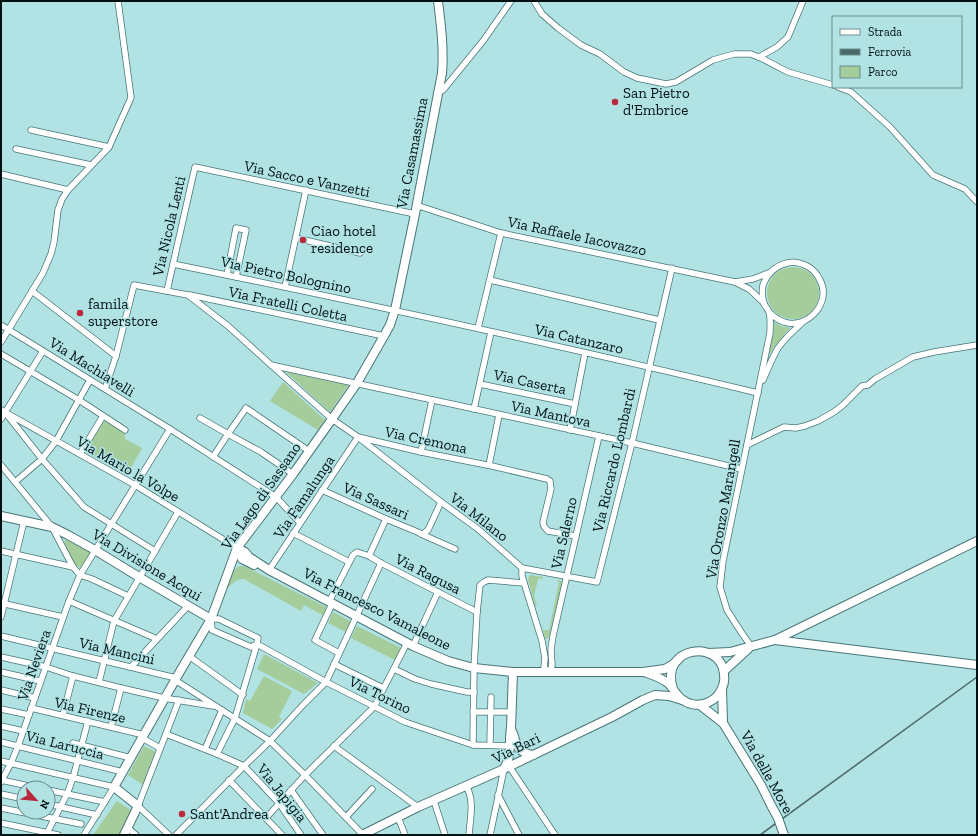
<svg xmlns="http://www.w3.org/2000/svg" width="978" height="836" font-family="'Zilla Slab',serif">
<style>
.green{fill:#a5cd9b}
.lines{fill:none;stroke-linecap:round;stroke-linejoin:round}
.street-casing{stroke:#487678;stroke-width:7}
.secondary-casing{stroke:#487678;stroke-width:10}
.street{stroke:#fff;stroke-width:5.5}
.secondary{stroke:#fff;stroke-width:8}
.rail{stroke:#4a6769;stroke-width:1.5}
.secondary-bridge-casing{stroke:#487678;stroke-width:10;stroke-linecap:butt}
.secondary-bridge{stroke:#fff;stroke-width:8}
.poi-dot{fill:#b9283c;stroke:#b1e2e4;stroke-width:1.5}
.labels{text-anchor:middle;dominant-baseline:central;stroke-width:3;stroke-linejoin:round;paint-order:stroke}
.poi-label{font-size:15px;fill:#011112;stroke:#b1e2e4;text-anchor:start}
.street-label{font-size:15px;fill:#011112;stroke:#b1e2e4}
</style>
<rect width="100%" height="100%" fill="#b1e2e4"/>
<!-- green -->
<g class="green">
<circle cx="793" cy="293" r="26"/>
<polygon points="774,322 781,326 790,328 774,347 768,357 774,330"/>
<polygon points="286,372 349,385 330,412"/>
<polygon points="283,382 325,420 318,430 270,401"/>
<polygon points="104,419 125,433 125,439 142,448 127,475 84,451"/>
<polygon points="67,538 92,552 82,568 75,565 64,542"/>
<path d="M239 566H244L328 608 324 616 304 605 301 611 244 579C236 579 233 583 228 588 230 579 231 572 239 566Z"/>
<polygon points="531,575 543,577 543,579 538,579 534,596 537,606 535,606 528,579 529,576"/>
<polygon points="557,580 562,581 562,582 549,637 546,639 545,638 543,630 549,630 559,582 557,581"/>
<polygon points="333,612 352,622 346,632 328,623"/>
<polygon points="357,626 401,648 395,660 351,638"/>
<polygon points="264,654 318,683 304,694 257,669"/>
<polygon points="264,676 292,691 279,717 282,719 272,729 243,713 246,699 250,701"/>
<polygon points="144,746 156,752 143,785 128,775"/>
<polygon points="117,801 132,811 120,835 93,835"/>
</g>
<g class="lines">
<!-- street casing -->
<g class="street-casing">
<g id="street">
<polyline points="534,1 542,14 558,28 581,45 600,54 624,72 637,78 666,84 676,82 713,60 734,54 751,54 763,59 788,72 833,85"/>
<polyline points="759,57 777,47 788,37 803,1"/>
<polyline points="838,87 851,92 890,127 933,175 965,189 977,202"/>
<polyline points="437,93 443,90 483,41 511,1"/>
<polyline points="31,130 109,147"/>
<polyline points="16,149 91,165"/>
<polyline points="1,174 68,190"/>
<polyline points="416,205 501,233 735,282"/>
<polyline points="296,238 360,253"/>
<path d="M173 264C368 304 564 346 758 393"/>
<polyline points="227,275 236,228 246,230 236,277"/>
<polyline points="490,280 659,320"/>
<polyline points="285,287 306,190"/>
<polyline points="32,291 116,356"/>
<polyline points="167,291 195,167 415,214"/>
<polyline points="190,295 384,336"/>
<polyline points="764,303 749,289 735,282 753,279 771,272"/>
<polyline points="1,325 170,429 276,497 300,523"/>
<polyline points="478,328 501,233"/>
<polyline points="1,342 43,273 51,254 54,242 58,210 62,199 68,190 109,147 130,100 131,97 118,1"/>
<polyline points="1,354 79,400 125,430"/>
<polyline points="271,365 632,443 741,469"/>
<path d="M763 380C768 369 772 358 778 348 785 338 794 330 803 322"/>
<polyline points="480,384 575,404"/>
<polyline points="105,389 116,356 134,285 188,295 228,326 270,364 332,419 358,437 441,502 478,529 522,568 522,576 542,641 545,658 544,668 550,672 552,665 551,649 553,636 599,436"/>
<polyline points="474,409 491,332"/>
<polyline points="1,410 135,485 237,548"/>
<polyline points="8,416 42,459 84,507 155,551"/>
<polyline points="200,418 228,434 213,457"/>
<polyline points="1,419 43,351"/>
<polyline points="570,430 585,353"/>
<polyline points="747,445 784,427 796,428 805,426 818,421 834,412 843,405 862,386 868,385 875,379 913,357 934,352 977,345"/>
<polyline points="421,452 432,400"/>
<polyline points="80,454 103,416"/>
<polyline points="1,465 52,527 73,567 80,575"/>
<polyline points="489,465 499,415"/>
<polyline points="293,474 261,452 228,434 246,408 309,451"/>
<polyline points="15,482 42,459 56,441 90,380"/>
<polyline points="322,490 386,519 420,533 423,534 428,530 441,502"/>
<polyline points="293,533 349,562"/>
<polyline points="421,534 455,549"/>
<polyline points="1,551 73,567"/>
<polyline points="369,556 386,519"/>
<polyline points="522,568 597,582 632,443 672,268"/>
<path d="M269 570 358 437 421 452 492 466 547 479 550 481 551 489 543 522C543 526 545 528 548 531L576 536"/>
<polyline points="80,575 92,579 128,596"/>
<polyline points="69,601 157,639"/>
<polyline points="329,602 353,555 357,552 369,556 381,563 477,612"/>
<polyline points="1,603 63,617"/>
<polyline points="332,604 315,640 339,653"/>
<polyline points="1,617 24,521"/>
<polyline points="1,636 176,678"/>
<polyline points="257,644 326,682 405,722 473,745 512,746"/>
<polyline points="413,646 438,592"/>
<path d="M751 646 743 635 727 610 720 587 723 561 770 333C770 326 771 318 769 312 768 309 765 306 764 304 762 298 762 291 763 285 767 274 775 266 787 263 794 261 801 263 807 266 813 269 817 274 820 280 832 302 808 330 784 322 777 320 773 316 769 312"/>
<polyline points="189,656 243,695"/>
<polyline points="1,657 46,667 73,676 121,688 164,698 213,706"/>
<polyline points="334,664 383,688"/>
<polyline points="131,667 188,606"/>
<polyline points="394,669 415,679 431,684 467,692 474,692"/>
<polyline points="1,672 40,681"/>
<polyline points="175,680 270,741 305,775 363,835"/>
<polyline points="99,682 114,621 178,512"/>
<polyline points="1,690 35,698"/>
<polyline points="31,708 144,735"/>
<polyline points="1,709 29,715"/>
<polyline points="473,712 511,712"/>
<polyline points="63,715 73,676"/>
<polyline points="1,726 23,731"/>
<polyline points="111,727 121,688"/>
<polyline points="166,734 217,754 244,766 279,803 301,835"/>
<polyline points="142,738 160,748"/>
<polyline points="1,742 123,772"/>
<polyline points="73,743 131,758"/>
<polyline points="473,745 474,668 477,612 480,585 484,582 488,580 524,583"/>
<polyline points="490,745 491,697"/>
<polyline points="334,746 418,807"/>
<polyline points="205,749 222,710"/>
<polyline points="217,754 235,718 257,644 258,638 219,619 211,619 212,630 251,647 257,644"/>
<polyline points="1,761 114,787 84,835"/>
<polyline points="508,763 509,766 555,835"/>
<polyline points="1,780 38,788"/>
<polyline points="229,780 282,835"/>
<polyline points="1,782 11,763 18,746 69,601 80,575 170,429"/>
<path d="M466 786C475 800 470 819 469 835"/>
<polyline points="48,790 105,802"/>
<polyline points="291,790 323,835"/>
<polyline points="1,794 24,799"/>
<polyline points="498,795 519,835"/>
<polyline points="434,801 445,835"/>
<polyline points="48,804 97,815"/>
<polyline points="1,808 81,824"/>
<polyline points="346,817 372,789"/>
<polyline points="398,817 405,835"/>
<polyline points="266,818 305,775 374,707 407,643"/>
<polyline points="1,823 58,835"/>
<polyline points="128,828 136,835"/>
<polyline points="46,835 67,794 73,778 88,721"/>
<polyline points="169,835 138,806 179,700"/>
<polyline points="176,835 244,766 270,741 303,705 326,682 381,563"/>
<polyline points="490,835 504,769"/>
</g>
</g>
<!-- secondary casing -->
<g class="secondary-casing">
<g id="secondary">
<polyline points="1,516 52,527 68,535 95,550 139,577 211,619"/>
<polyline points="237,548 245,552 249,557 269,570 413,646 448,661 474,668 513,672 643,672 665,669 672,665 678,660"/>
<polyline points="237,548 242,559 254,565"/>
<polyline points="775,640 977,665"/>
<polyline points="708,653 730,652 775,640 977,541"/>
<polyline points="724,671 748,649"/>
<path d="M644 672C652 675 663 678 669 684 674 689 676 696 683 700 695 709 713 704 720 692 724 686 725 681 724 674 721 638 659 646 673 689"/>
<polyline points="722,689 723,723"/>
<polyline points="700,705 723,723 761,785 772,807"/>
<path d="M512 731C518 745 514 751 533 755"/>
<path d="M504 769C505 766 507 764 508 760 511 751 509 738 511 728L513 672"/>
<path d="M124 835 138 806 114 787 182 668 211 619 237 548 293 474 332 419 357 383 384 336 390 325 395 310 415 214 442 73C444 49 441 25 438 1"/>
<polyline points="362,835 418,807 504,769 612,717 643,700 655,695 669,696 682,700"/>
</g>
</g>
<!-- street -->
<use href="#street" class="street"/>
<!-- secondary -->
<use href="#secondary" class="secondary"/>
<!-- rail -->
<polyline class="rail" points="760,835 977,677"/>
<!-- secondary-bridge casing -->
<g class="secondary-bridge-casing">
<polyline id="secondary-bridge" points="772,807 778,818 784,835"/>
</g>
<!-- secondary-bridge -->
<use href="#secondary-bridge" class="secondary-bridge"/>
</g>
<!-- markers -->
<g class="poi-dot">
<circle cx="615" cy="102" r="4"/>
<circle cx="303" cy="240" r="4"/>
<circle cx="80" cy="313" r="4"/>
<circle cx="182" cy="814" r="4"/>
</g>
<g class="labels">
<!-- poi labels -->
<g class="poi-label">
<text x="623" y="93">San Pietro<tspan x="623" dy="17">d'Embrice</tspan></text>
<text x="311" y="231">Ciao hotel<tspan x="311" dy="17">residence</tspan></text>
<text x="88" y="304">famila<tspan x="88" dy="17">superstore</tspan></text>
<text x="190" y="814">Sant'Andrea</text>
</g>
<!-- street labels -->
<g class="street-label">
<text transform="translate(412 153) rotate(-79)">Via Casamassima</text>
<text transform="translate(307 179) rotate(12)">Via Sacco e Vanzetti</text>
<text transform="translate(169 226) rotate(-77)">Via Nicola Lenti</text>
<text transform="translate(577 236) rotate(12)">Via Raffaele Iacovazzo</text>
<text transform="translate(286 275) rotate(12)">Via Pietro Bolognino</text>
<text transform="translate(288 304) rotate(12)">Via Fratelli Coletta</text>
<text transform="translate(579 339) rotate(13)">Via Catanzaro</text>
<text transform="translate(92 367) rotate(32)">Via Machiavelli</text>
<text transform="translate(530 382) rotate(12)">Via Caserta</text>
<text transform="translate(551 414) rotate(12)">Via Mantova</text>
<text transform="translate(426 440) rotate(12)">Via Cremona</text>
<text transform="translate(614 460) rotate(-77)">Via Riccardo Lombardi</text>
<text transform="translate(128 469) rotate(30)">Via Mario la Volpe</text>
<text transform="translate(261 496) rotate(-55)">Via Lago di Sassano</text>
<text transform="translate(304 497) rotate(-56)">Via Famalunga</text>
<text transform="translate(376 501) rotate(24)">Via Sassari</text>
<text transform="translate(723 509) rotate(-80)">Via Oronzo Marangell</text>
<text transform="translate(479 517) rotate(38)">Via Milano</text>
<text transform="translate(564 533) rotate(-77)">Via Salerno</text>
<text transform="translate(147 565) rotate(31)">Via Divisione Acqui</text>
<text transform="translate(428 574) rotate(27)">Via Ragusa</text>
<text transform="translate(377 609) rotate(27)">Via Francesco Vamaleone</text>
<text transform="translate(117 651) rotate(13)">Via Mancini</text>
<text transform="translate(34 665) rotate(-71)">Via Neviera</text>
<text transform="translate(380 695) rotate(26)">Via Torino</text>
<text transform="translate(90 710) rotate(13)">Via Firenze</text>
<text transform="translate(65 745) rotate(14)">Via Laruccia</text>
<text transform="translate(516 748) rotate(-26)">Via Bari</text>
<text transform="translate(767 772) rotate(61)">Via delle More</text>
<text transform="translate(282 793) rotate(51)">Via Japigia</text>
</g>
</g>
<!-- border -->
<rect width="978" height="836" fill="none" stroke="#011112" stroke-width="4"/>
<!-- legend -->
<rect x="832" y="16" width="130" height="72" fill="#b1e2e4" stroke="#6b8e90"/>
<rect x="840" y="29" width="20" height="6" fill="#ffffff" stroke="#6b8e90"/>
<text x="868" y="36" font-size="12" fill="#011112">Strada</text>
<rect x="840" y="49" width="20" height="6" fill="#4a6769" stroke="#6b8e90"/>
<text x="868" y="56" font-size="12" fill="#011112">Ferrovia</text>
<rect x="840" y="66" width="20" height="12" fill="#a5cd9b" stroke="#6b8e90"/>
<text x="868" y="76" font-size="12" fill="#011112">Parco</text>
<!-- north arrow -->
<g transform="translate(36 800) rotate(117)"><circle r="19" fill="#b1e2e4" stroke="#6b8e90"/>
<path d="M0-3L7 15L0 10L-7 15Z" fill="#b9283c"/>
<text y="-6" font-size="11" font-weight="bold" text-anchor="middle" fill="#011112">N</text>
</g>
</svg>
